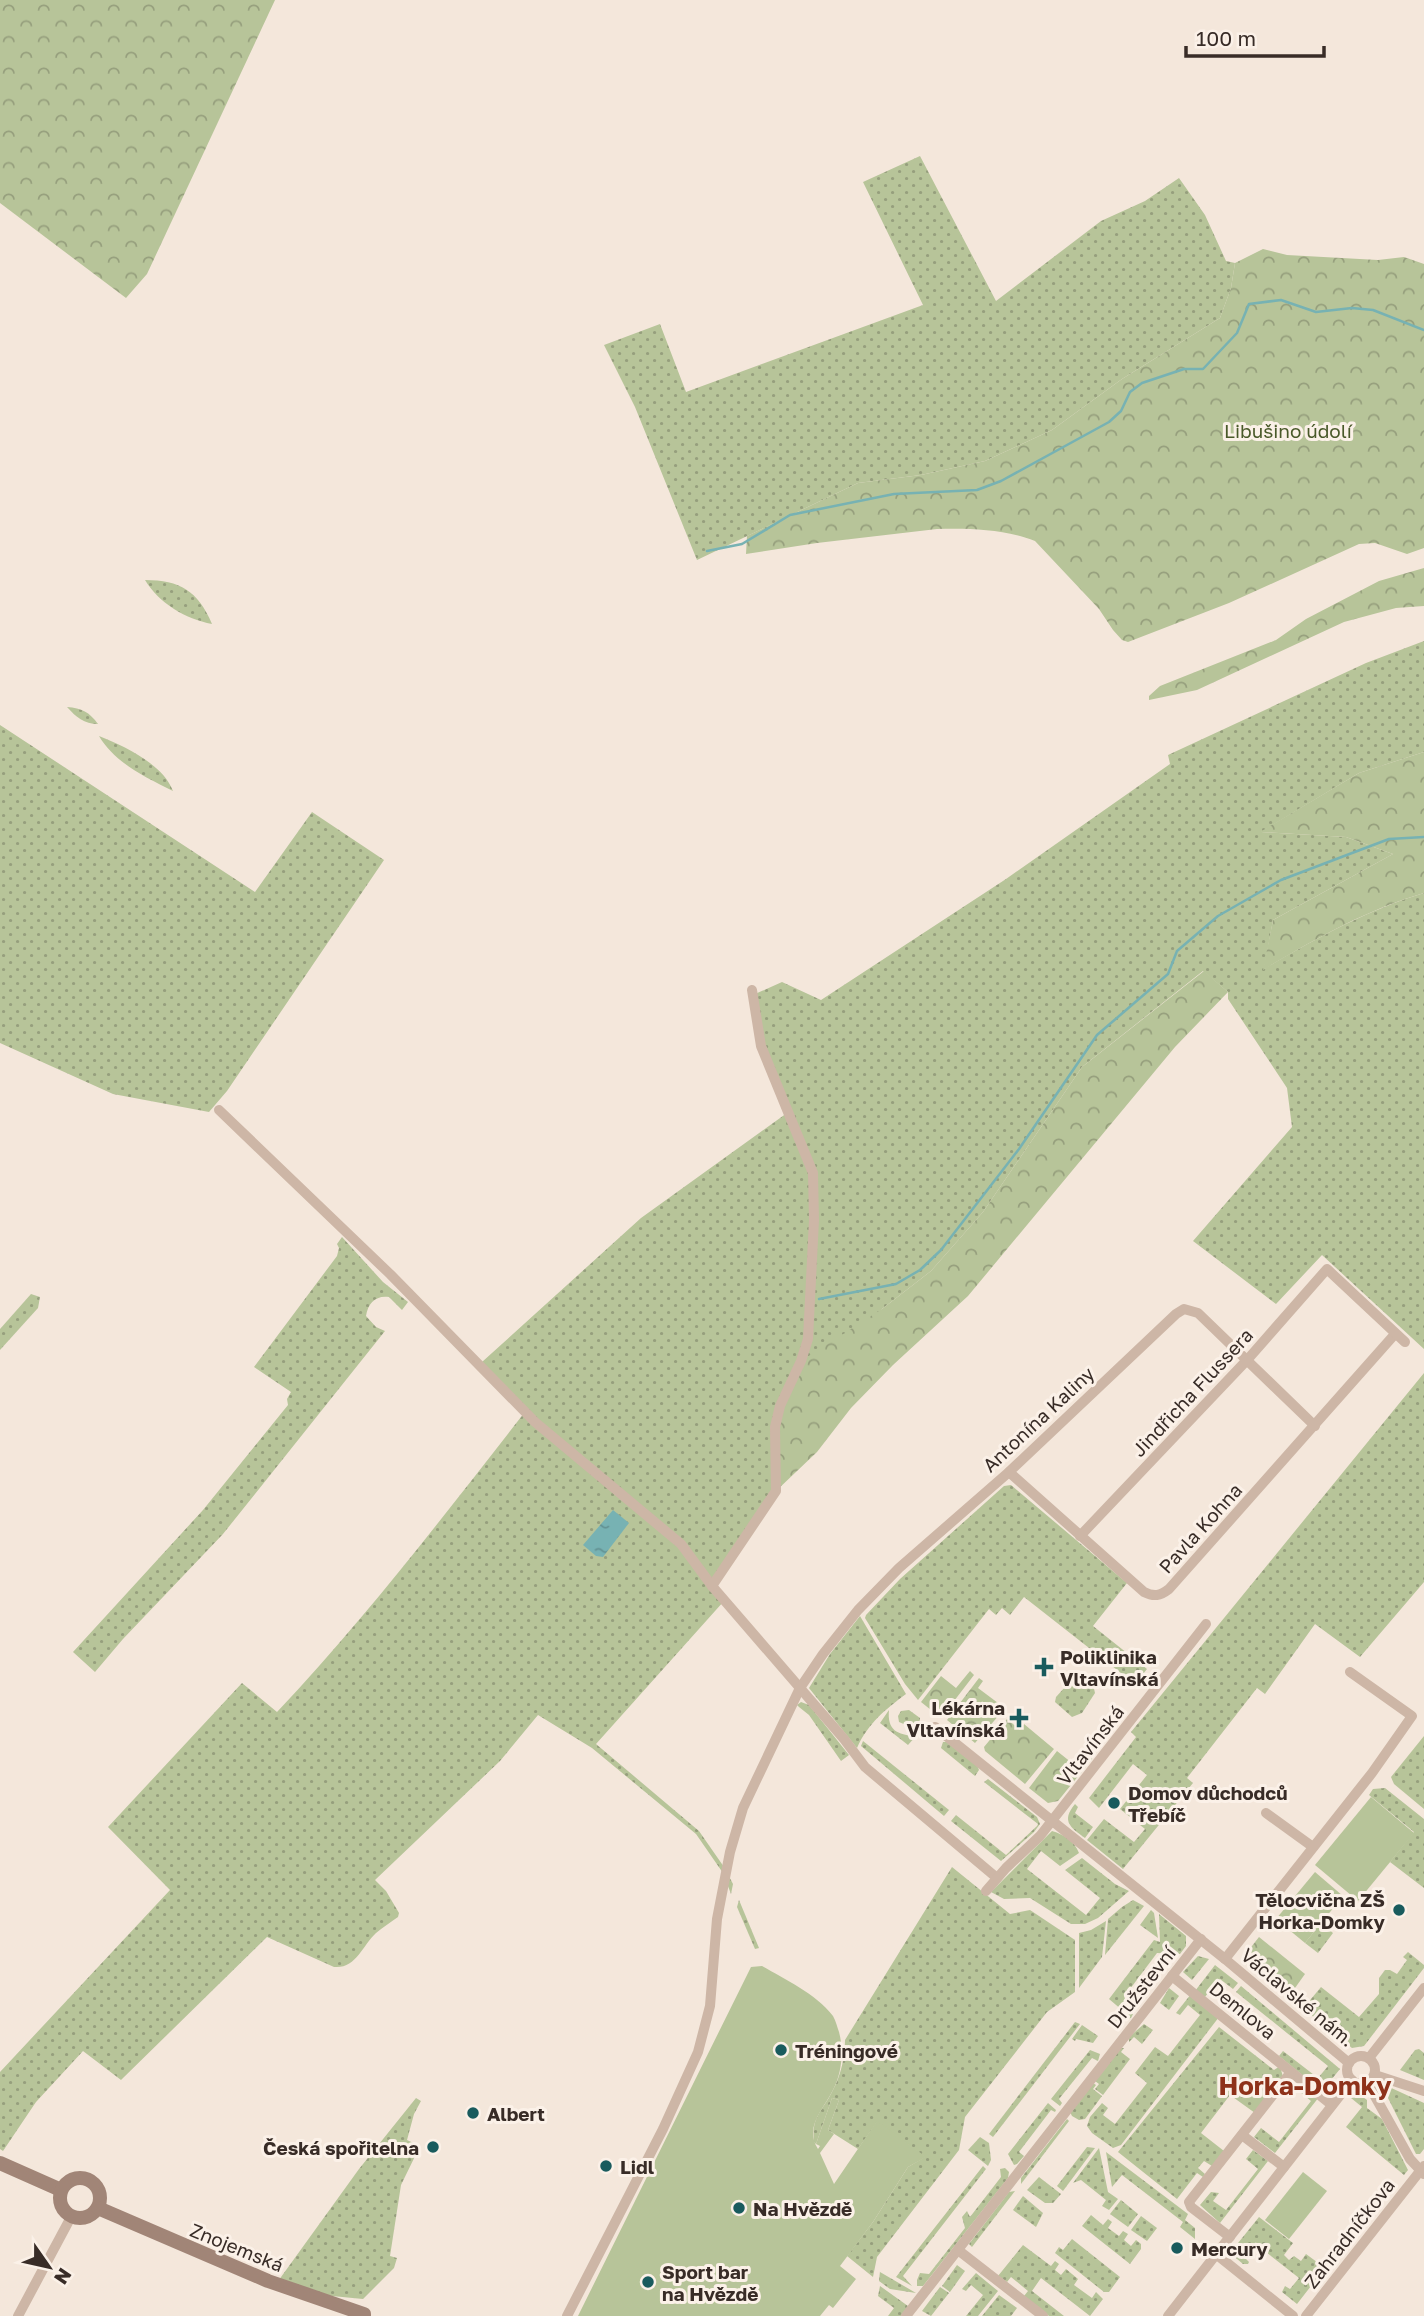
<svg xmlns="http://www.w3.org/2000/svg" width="1424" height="2316" font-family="'Golos Text',sans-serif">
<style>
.grass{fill:url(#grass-dots)}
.forest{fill:url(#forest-crowns)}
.pitch{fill:#b7c499}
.water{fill:url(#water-ripples)}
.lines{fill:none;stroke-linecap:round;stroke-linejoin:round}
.stream{stroke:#77b2b3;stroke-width:2.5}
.minor{stroke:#cdb6a6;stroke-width:10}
.secondary{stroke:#a18577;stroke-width:14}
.poi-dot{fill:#195b5d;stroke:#fbf1e8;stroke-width:2.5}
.labels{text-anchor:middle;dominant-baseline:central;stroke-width:6;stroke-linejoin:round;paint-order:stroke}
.park-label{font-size:19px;fill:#495929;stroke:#fbf1e8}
.street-label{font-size:19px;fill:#382c27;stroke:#fbf1e8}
.poi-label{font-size:19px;font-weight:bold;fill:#382c27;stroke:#fbf1e8;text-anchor:start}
.district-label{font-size:26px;font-weight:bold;fill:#8e321a;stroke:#fbf1e8}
</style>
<defs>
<pattern id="grass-dots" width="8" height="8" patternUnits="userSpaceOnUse" patternTransform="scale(1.75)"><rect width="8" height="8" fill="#b7c499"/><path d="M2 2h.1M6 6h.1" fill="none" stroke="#969f7d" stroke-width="1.8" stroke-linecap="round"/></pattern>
<pattern id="forest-crowns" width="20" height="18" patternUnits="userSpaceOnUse" patternTransform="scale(1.75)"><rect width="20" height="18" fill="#b7c499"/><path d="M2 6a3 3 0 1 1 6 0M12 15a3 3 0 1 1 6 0" fill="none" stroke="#969f7d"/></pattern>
<pattern id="water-ripples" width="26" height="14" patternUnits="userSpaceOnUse" patternTransform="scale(1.75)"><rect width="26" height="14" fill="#77b2b3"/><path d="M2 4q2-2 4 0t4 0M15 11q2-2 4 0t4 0" fill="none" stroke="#639192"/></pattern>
</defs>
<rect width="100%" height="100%" fill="#f4e7db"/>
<!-- grass -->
<g class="grass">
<polygon points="920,156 996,301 1101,221 1145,201 1179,178 1205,215 1226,261 1235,263 1231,288 1220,318 1122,379 1052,430 985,461 921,475 858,483 697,560 635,407 604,345 660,324 686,392 923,305 863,182"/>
<path d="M145 580C180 580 198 591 212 624 185 619 159 603 145 580Z"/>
<path d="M1424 641V752L1359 773 1261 832 1346 837 1393 854 1273 920 1264 969C1315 939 1367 910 1424 893V1349L1322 1255 1276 1304 1193 1241 1292 1127 1287 1088 1228 999V992L1203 971 1082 1067 983 1212 931 1271 882 1309 776 1491 712 1586 724 1601 596 1744 699 1831 724 1867 733 1884 731 1894 723 1873 696 1834 592 1748 538 1715 500 1761 375 1880 386 1891 399 1913 398 1917C391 1922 383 1927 376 1933 362 1946 356 1969 334 1967L267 1937 121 2080 83 2051 36 2102 3 2151 0 2149V2072L170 1890 108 1827 242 1683 277 1712C366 1618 445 1514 525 1412L482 1362 641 1218 787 1113 761 1046 755 994 782 982 821 1000 1006 879 1170 764 1168 755 1366 663Z"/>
<path d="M67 707C82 708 89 712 98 724 84 724 76 717 67 707Z"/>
<polygon points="0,725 255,892 312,812 384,860 227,1091 209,1112 113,1094 0,1043"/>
<path d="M99 736C124 746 163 764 173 791 145 777 115 763 99 736Z"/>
<path d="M342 1237 383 1282 408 1302 402 1310 389 1297C376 1295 368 1303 366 1316L376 1327 385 1331 223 1534 123 1639 95 1672 73 1652 203 1510 288 1405 287 1399 291 1392 254 1367 337 1256 339 1248 337 1244Z"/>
<polygon points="31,1294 40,1297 38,1308 0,1350 0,1329"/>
<polygon points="1424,1373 1424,1582 1360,1657 1315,1624 1265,1694 1257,1688 1187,1778 1193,1783 1123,1869 1087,1840 1104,1819 1134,1842 1145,1829 1120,1809 1147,1775 1133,1764 1099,1808 1089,1798 1136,1737 1131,1732"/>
<polygon points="1011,1485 1127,1583 1093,1626 1147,1669 1135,1684 1024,1597 1010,1615 1002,1608 996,1615 989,1609 918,1700 905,1684 865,1618 866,1615 900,1579 1004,1486"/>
<path d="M860 1616 906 1694C886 1709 868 1723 857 1748L809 1688 830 1654Z"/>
<path d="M1075 1676C1084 1677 1094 1683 1095 1693L1082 1713 1072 1717 1055 1702 1056 1697Z"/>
<polygon points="801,1702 809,1705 849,1755 841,1761 809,1715 799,1707 797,1705"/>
<path d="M889 1710C887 1730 897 1735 916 1736L908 1745 880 1723Z"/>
<polygon points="909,1710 920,1718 919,1725 906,1725 899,1722 898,1716 901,1711"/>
<polygon points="1424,1736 1424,1809 1394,1784 1391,1777"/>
<polygon points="863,1741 949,1810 944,1816 861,1746"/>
<polygon points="943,1742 947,1742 977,1765 979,1770 975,1776 941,1748"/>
<polygon points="988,1779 1037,1817 1040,1824 1034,1832 1001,1861 951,1821 956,1815 1006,1855 1037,1826 1038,1824 984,1782"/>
<polygon points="1385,1788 1424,1819 1424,1888 1390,1862 1414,1832 1369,1795 1373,1789"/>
<path d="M1075 1804 1078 1807 1075 1813 1093 1827 1085 1838C1070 1827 1061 1821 1075 1804Z"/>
<path d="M1052 1831C1065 1835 1074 1841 1079 1853L1060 1866 1041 1851 1027 1869 1086 1915 1100 1898 1065 1870 1082 1858 1115 1884 1129 1891 1098 1918 1085 1924H1071L1030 1898 1004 1899 991 1892Z"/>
<path d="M952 1867 1010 1914 1030 1910 1075 1940V1992L1047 2012 965 2117 959 2150 877 2257 873 2277 847 2256 873 2222 908 2167 925 2157 877 2122 858 2149 828 2130 839 2100 832 2098 816 2144 814 2142C811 2116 823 2111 833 2090 841 2075 845 2056 845 2040Z"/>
<polygon points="739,1900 759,1948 755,1949 737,1907"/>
<polygon points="1133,1900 1144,1906 1105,1955 1108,1919 1122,1907"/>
<polygon points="1151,1910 1154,1913 1158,1938 1140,1925"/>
<polygon points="1159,1914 1186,1936 1186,1946 1180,1954 1157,1953 1124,1997 1131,2004 1133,2014 1131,2018 1117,2021 1115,2020 1122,2010 1109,1999 1154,1940 1160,1942"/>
<polygon points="1106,1921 1102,1957 1079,1988 1079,1933 1091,1930"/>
<polygon points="1321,1923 1333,1933 1318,1953 1305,1943"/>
<polygon points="1408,1952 1424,1965 1424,1968 1364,2046 1352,2048 1305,2010 1306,2005 1321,1987 1359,2017 1379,1994 1379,1978 1385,1970 1390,1970 1397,1974 1407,1960 1403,1957"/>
<polygon points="1198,1956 1209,1959 1192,1980 1183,1972"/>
<polygon points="1215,1965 1238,1983 1233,1989 1220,1979 1204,1998 1195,1991"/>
<polygon points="1241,1986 1340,2069 1322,2091 1279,2056 1283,2051 1318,2078 1328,2066 1236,1992"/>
<polygon points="1169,1988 1179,1996 1169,2010 1160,2003"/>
<polygon points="1191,1994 1219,2017 1121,2145 1113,2148 1092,2133 1087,2126 1090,2117 1102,2103 1108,2108 1103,2115 1115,2124 1147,2083 1135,2073 1155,2047 1168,2056 1200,2015 1188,2005 1180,2015 1176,2013"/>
<polygon points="1075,2022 1080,2024 993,2137 989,2134"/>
<polygon points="1144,2024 1153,2030 1142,2044 1134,2037 1129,2042 1129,2037"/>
<polygon points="1082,2025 1098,2036 1093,2043 1076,2039 1075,2041 1072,2039"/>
<polygon points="1219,2027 1274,2070 1280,2066 1283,2077 1255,2113 1230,2095 1201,2133 1224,2151 1212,2166 1204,2161 1198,2168 1205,2174 1203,2177 1197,2173 1177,2199 1118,2152"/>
<polygon points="1121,2048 1124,2048 1121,2052 1130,2059 1103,2095 1095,2089 1099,2084 1095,2081"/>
<polygon points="1419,2049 1424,2053 1424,2080 1400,2070 1415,2050"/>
<polygon points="1090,2050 1100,2054 1098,2061 1092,2058 1059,2099 1062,2103 1060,2106 1051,2099"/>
<polygon points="1093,2083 1096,2085 1093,2089 1102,2096 1085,2119 1079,2120 1072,2116 1070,2112"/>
<polygon points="1303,2085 1319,2097 1275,2153 1254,2137 1261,2128 1279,2142 1311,2101 1299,2091"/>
<polygon points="1387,2086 1424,2103 1424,2149 1420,2154 1416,2154 1384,2090"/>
<polygon points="1356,2092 1367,2100 1367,2108 1382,2119 1408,2170 1404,2175 1346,2127 1362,2107 1351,2098"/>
<polygon points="416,2098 421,2101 414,2114 407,2140 420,2146 401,2185 390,2256 397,2258 394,2268 363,2299 301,2293 276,2284 359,2169"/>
<polygon points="1048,2103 1056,2110 1055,2112 1051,2110 1019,2152 1024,2156 1017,2164 1014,2165 1008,2154"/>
<polygon points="1067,2119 1069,2121 1021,2184 1021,2178"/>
<polygon points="980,2137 989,2143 991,2160 988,2166 968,2150"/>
<polygon points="1087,2147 1095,2148 1063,2191 1057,2186"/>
<polygon points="1099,2148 1108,2192 1118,2199 1109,2210 1102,2206 1106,2200 1081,2180 1073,2183"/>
<polygon points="1253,2150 1268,2161 1220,2223 1200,2205 1211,2192 1219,2193 1213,2201 1226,2210 1258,2169 1246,2159"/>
<polygon points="1106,2152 1188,2214 1185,2220 1195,2228 1195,2239 1180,2227 1183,2222 1122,2175 1112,2187"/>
<polygon points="983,2166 986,2169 903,2276 912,2286 896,2277"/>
<polygon points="1005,2168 1009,2172 1008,2178 923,2286 917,2286 917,2280 920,2273 929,2274 965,2228 962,2217 967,2211 970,2217 1001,2177 1000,2169"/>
<polygon points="1039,2177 1061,2194 1053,2203 1045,2203 1027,2190"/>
<polygon points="1015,2191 972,2247 969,2244 1009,2192"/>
<polygon points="1023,2196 1043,2213 1036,2227 1013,2210"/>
<polygon points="1121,2200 1138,2214 1128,2227 1110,2214"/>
<polygon points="1091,2215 1103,2225 1108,2219 1112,2222 1108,2228 1119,2236 1123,2231 1128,2234 1124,2240 1131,2246 1136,2240 1141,2244 1141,2249 1130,2264 1082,2226"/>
<polygon points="1141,2216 1157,2228 1147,2241 1131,2230"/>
<polygon points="1259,2217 1293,2243 1284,2255 1289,2260 1294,2256 1301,2261 1306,2254 1325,2268 1297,2304 1282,2292 1285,2286 1290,2289 1299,2278 1257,2245 1245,2258 1249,2262 1248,2264 1243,2264 1230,2253"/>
<polygon points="1072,2239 1120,2277 1109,2292 1104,2292 1055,2253 1059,2247 1063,2250"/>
<polygon points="1023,2245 1051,2266 1055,2261 1059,2264 1055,2270 1061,2275 1066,2269 1078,2279 1074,2285 1092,2298 1096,2292 1103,2299 1090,2316 1041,2278 1032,2291 1064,2316 1049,2316 1024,2296 1028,2291 1011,2277 1007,2282 998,2276"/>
<polygon points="957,2265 965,2271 950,2292 942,2286"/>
<polygon points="880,2271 880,2272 916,2293 890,2289 879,2281"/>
<polygon points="976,2273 998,2291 978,2316 966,2316 983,2295 971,2285 966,2291 962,2289"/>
<polygon points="880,2286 908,2306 901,2316 888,2316 894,2308 878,2296"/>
<polygon points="940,2287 949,2293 931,2316 922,2311"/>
<polygon points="999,2295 1017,2308 1011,2316 982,2316"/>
</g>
<!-- forest -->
<g class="forest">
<polygon points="0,0 275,0 147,274 126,298 0,203"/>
<path d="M1263 249 1287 255 1378 260 1404 257 1424 264V548L1407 554 1375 543 1359 544 1229 603 1128 642 1122 640 1113 630 1099 609 1035 541C1006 529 968 528 937 529L817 543 746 554 747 536 858 483 921 475 985 461 1052 430 1122 379 1220 318 1231 288 1235 263Z"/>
<polygon points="1424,568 1424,606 1396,608 1344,622 1197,690 1149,700 1149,696 1160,686 1276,640 1306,619 1379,581"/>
<path d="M1424 752V893C1366 910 1315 939 1263 970L1273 920 1393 854 1346 837 1260 832 1359 773Z"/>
<polygon points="1204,971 1228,992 1175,1047 968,1296 893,1365 851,1408 817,1452 776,1491 775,1427 801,1361 882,1309 931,1271 983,1212 1082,1067"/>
<polygon points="970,1671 974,1675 941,1718 921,1702 941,1676 956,1688"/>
<polygon points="979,1678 983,1681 978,1688 1002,1706 998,1712 1000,1714 975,1743 947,1720"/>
<polygon points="1007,1719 1020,1730 1024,1724 1054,1749 1025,1784 985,1751 984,1747"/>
<polygon points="1086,1745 1092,1751 1092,1759 1058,1801 1048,1803 1029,1788 1057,1751 1072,1763"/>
<polygon points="1259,1937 1305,1974 1290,1995 1281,1993 1241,1960"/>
</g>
<!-- pitch -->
<g class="pitch">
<polygon points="1371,1797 1414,1833 1358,1901 1315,1865"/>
<polygon points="1315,1872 1343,1896 1305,1943 1276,1919"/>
<path d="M762 1966C786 1980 815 1993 833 2016 836 2021 837 2027 839 2032 844 2050 842 2073 833 2090 823 2110 804 2127 818 2149L820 2146 816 2144 832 2098 839 2100 828 2130 834 2134 820 2153 834 2184 877 2121 926 2157 908 2167 873 2222 840 2266 856 2279 833 2308 829 2305 820 2316H578L751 1967Z"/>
<polygon points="1303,2172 1327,2191 1289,2239 1265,2220"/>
</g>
<!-- water -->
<polygon class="water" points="613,1510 629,1523 603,1557 596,1556 583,1545"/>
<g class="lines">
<!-- stream -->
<g class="stream">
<polyline points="707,551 742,544 790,515 894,494 977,490 1001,481 1109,422 1121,411 1130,392 1142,383 1184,369 1203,369 1237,333 1249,304 1281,300 1316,312 1352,308 1373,310 1424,330"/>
<polyline points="819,1299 896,1284 920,1270 941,1250 1019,1149 1097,1035 1168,974 1177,951 1218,916 1281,880 1389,839 1424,837"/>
</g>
<!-- minor -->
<g class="minor">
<polyline points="219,1110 390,1274 535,1422 681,1544 712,1586 844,1739 865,1767 997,1878"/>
<path d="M1009 1472 1144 1592C1154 1597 1160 1596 1169 1589L1395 1334"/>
<polyline points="1080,1536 1248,1359 1327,1269 1405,1342"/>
<polyline points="712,1586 776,1491 775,1427 780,1406 801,1361 808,1339 814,1220 813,1173 761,1046 752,990"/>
<polyline points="935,1727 1225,1959 1349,2063"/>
<polyline points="1266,1813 1313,1847"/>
<polyline points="986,1891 1006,1868 1040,1836 1206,1624"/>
<polyline points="1225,1959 1372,1773 1412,1716 1350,1672"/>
<polyline points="1172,1976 1332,2105"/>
<circle cx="1361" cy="2070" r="14"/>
<polyline points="1369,2058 1424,1988"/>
<polyline points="1375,2075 1424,2091"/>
<polyline points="1367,2082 1410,2159 1424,2174"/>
<polyline points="1242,2135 1284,2167"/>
<polyline points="1230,2237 1191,2207 1189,2202 1291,2072"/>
<polyline points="958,2250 1043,2316"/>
<polyline points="1216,2254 1293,2316"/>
<polyline points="18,2316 71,2217"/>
<polyline points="567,2316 663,2129 698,2052 710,2006 717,1919 730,1852 743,1808 800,1688 823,1654 858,1610 899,1568 1009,1472 1176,1314 1184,1309 1198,1313 1315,1426"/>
<polyline points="906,2316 1201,1939"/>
<polyline points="1168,2316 1352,2080"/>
<polyline points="1306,2316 1424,2166"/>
</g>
<!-- secondary -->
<g class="secondary">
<polyline points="0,2163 61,2190"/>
<circle cx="80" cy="2198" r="20"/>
<polyline points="98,2208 268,2281 364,2314 364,2316"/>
</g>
</g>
<!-- markers -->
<g class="poi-dot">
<path d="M1040.5 1656.5h7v7h7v7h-7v7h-7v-7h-7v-7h7z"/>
<path d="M1015.5 1707.5h7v7h7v7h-7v7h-7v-7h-7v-7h7z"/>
<circle cx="1114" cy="1803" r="7"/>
<circle cx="1399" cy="1910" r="7"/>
<circle cx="781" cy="2050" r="7"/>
<circle cx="473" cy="2113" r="7"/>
<circle cx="433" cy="2147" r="7"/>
<circle cx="606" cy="2166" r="7"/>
<circle cx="739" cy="2208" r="7"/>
<circle cx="1177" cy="2248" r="7"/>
<circle cx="648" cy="2282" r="7"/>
</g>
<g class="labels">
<!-- park labels -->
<g class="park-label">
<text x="1288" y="430">Libušino údolí</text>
</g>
<!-- street labels -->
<g class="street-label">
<text transform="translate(1192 1392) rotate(-47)">Jindřicha Flussera</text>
<text transform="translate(1038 1419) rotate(-43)">Antonína Kaliny</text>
<text transform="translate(1200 1528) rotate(-48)">Pavla Kohna</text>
<text transform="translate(1090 1745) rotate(-52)">Vltavínská</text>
<text transform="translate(1141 1987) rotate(-52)">Družstevní</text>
<text transform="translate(1298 1997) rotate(40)">Václavské nám.</text>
<text transform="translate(1243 2010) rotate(39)">Demlova</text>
<text transform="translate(1349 2233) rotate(-52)">Zahradníčkova</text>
<text transform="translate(237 2247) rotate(22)">Znojemská</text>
</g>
<!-- poi labels -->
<g class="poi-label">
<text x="1060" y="1656">Poliklinika<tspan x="1060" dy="22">Vltavínská</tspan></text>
<text x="1005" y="1707" text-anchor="end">Lékárna<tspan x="1005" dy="22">Vltavínská</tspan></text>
<text x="1128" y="1792">Domov důchodců<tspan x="1128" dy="22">Třebíč</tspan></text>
<text x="1385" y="1899" text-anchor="end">Tělocvična ZŠ<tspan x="1385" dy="22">Horka-Domky</tspan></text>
<text x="795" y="2050">Tréningové</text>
<text x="487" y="2113">Albert</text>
<text x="419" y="2147" text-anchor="end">Česká spořitelna</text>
<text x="620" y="2166">Lidl</text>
<text x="753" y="2208">Na Hvězdě</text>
<text x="1191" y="2248">Mercury</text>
<text x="662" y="2271">Sport bar<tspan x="662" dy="22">na Hvězdě</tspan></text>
</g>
<!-- district labels -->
<g class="district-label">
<text x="1305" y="2085">Horka-Domky</text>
</g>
</g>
<!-- north arrow -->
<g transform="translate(49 2267) rotate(124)" stroke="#fbf1e8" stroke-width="5" paint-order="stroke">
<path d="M0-5L12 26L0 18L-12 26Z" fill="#382c27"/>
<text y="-10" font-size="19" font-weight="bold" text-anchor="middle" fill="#382c27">N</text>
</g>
<!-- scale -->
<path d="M1186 46v10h138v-10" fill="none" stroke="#382c27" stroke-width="3.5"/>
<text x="1196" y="46" font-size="21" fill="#382c27" stroke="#fbf1e8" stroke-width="5" paint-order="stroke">100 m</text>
</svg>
